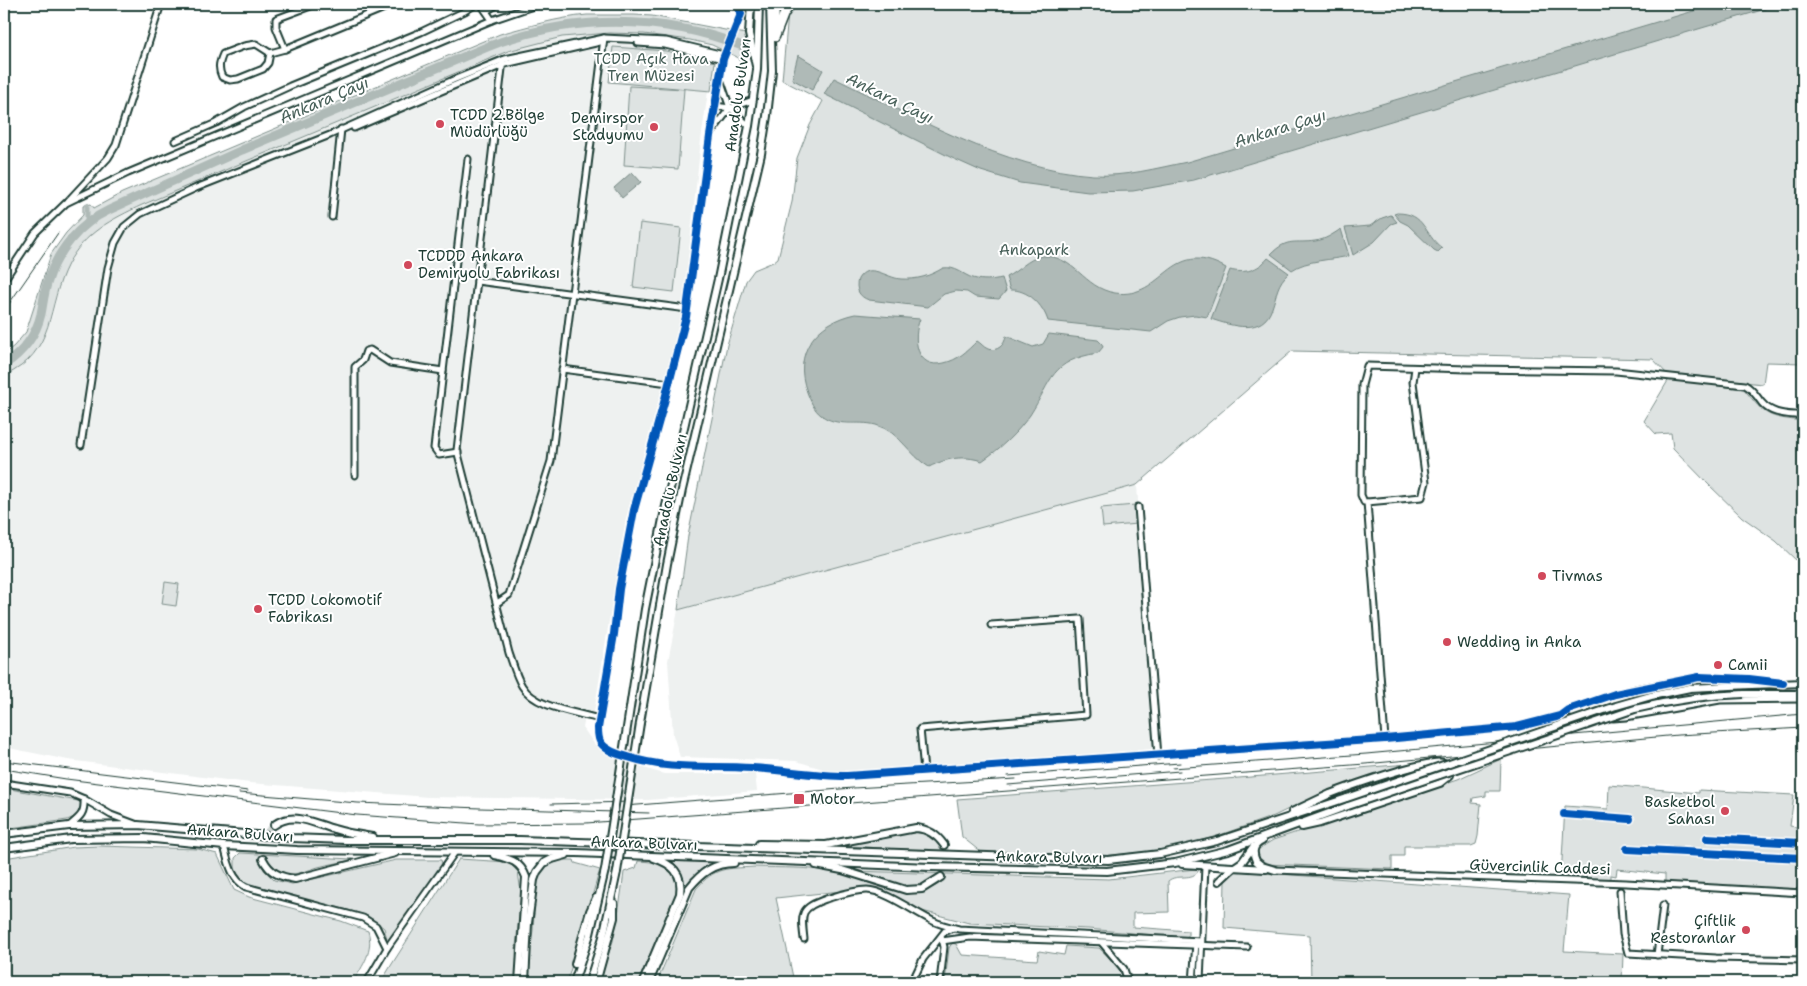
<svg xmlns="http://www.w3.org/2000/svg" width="1807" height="986" font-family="'Shantell Sans',sans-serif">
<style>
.built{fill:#eef1f0}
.green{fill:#dee3e2;stroke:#7e908b}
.water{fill:#afbab7;stroke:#758883}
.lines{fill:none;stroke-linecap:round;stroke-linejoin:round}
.canal{stroke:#afbab7;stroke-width:5}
.river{stroke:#afbab7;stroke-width:9}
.major-tunnel{stroke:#d2d8d6;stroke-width:6;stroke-dasharray:6 3;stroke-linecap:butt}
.minor-casing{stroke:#1f3d34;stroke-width:9}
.major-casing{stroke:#1f3d34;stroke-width:10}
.highway-casing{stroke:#1f3d34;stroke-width:11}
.minor{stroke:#fff;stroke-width:5}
.major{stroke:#fff;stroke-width:6}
.highway{stroke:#fff;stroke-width:8}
.rail{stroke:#1f3d34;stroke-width:1}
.major-bridge-casing{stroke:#1f3d34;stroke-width:10;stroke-linecap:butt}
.major-bridge{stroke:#fff;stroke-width:6}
.cycleway-casing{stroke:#fff;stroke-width:11}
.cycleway{stroke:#0057b8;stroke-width:8}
.poi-dot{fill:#d1495b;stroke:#fff;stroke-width:2}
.labels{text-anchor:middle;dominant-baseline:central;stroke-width:4;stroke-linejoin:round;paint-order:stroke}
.park-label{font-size:15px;fill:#455e57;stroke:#fff}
.street-label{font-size:15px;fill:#1f3d34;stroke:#fff}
.poi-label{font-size:15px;fill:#1f3d34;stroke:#fff;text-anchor:start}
.water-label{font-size:16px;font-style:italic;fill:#4a625b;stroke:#fff}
</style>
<rect width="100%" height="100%" fill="#fff"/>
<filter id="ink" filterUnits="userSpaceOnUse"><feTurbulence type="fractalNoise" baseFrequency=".02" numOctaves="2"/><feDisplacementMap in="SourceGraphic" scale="10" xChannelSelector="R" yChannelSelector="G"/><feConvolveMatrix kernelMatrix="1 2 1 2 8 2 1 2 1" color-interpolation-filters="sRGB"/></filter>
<g filter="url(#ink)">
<!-- built -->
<g class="built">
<polygon points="609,33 667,37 665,55 712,64 701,140 682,316 626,518 594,712 586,712 583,728 595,745 627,763 664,774 755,774 757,791 648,800 428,797 250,783 68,760 4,747 4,376 23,364 34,354 42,341 52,317 62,276 76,251 90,235 104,224 142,205 508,51 562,37"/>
<polygon points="1137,485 1154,749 840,774 796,761 680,757 673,735 668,661 678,610"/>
</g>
<!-- green -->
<g class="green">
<polygon points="798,4 1407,4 1430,7 1466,4 1803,4 1803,363 1766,362 1763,384 1667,374 1653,359 1292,351 1137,485 678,610 688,536 727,345 746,281 754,270 773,262 778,258 792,202 797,158 810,125 823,101 782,80 788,14"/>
<path d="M587 15H634L652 16 746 34 744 63 740 62 737 57 712 45 690 40 644 34 609 33 562 37 508 51 142 205C112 219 84 233 68 264 46 306 57 352 4 376V354L14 346 26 332 51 254 66 233 83 215V206L91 204 94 208 122 193 500 34C529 26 557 18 587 15Z"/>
<polygon points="613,47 666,51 715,62 711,91 609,82"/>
<polygon points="629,86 684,89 678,169 624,165"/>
<polygon points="640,223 681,228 674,292 633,287"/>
<path d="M1669 379 1744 389C1766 417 1768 417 1803 421V595L1798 562 1776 541 1742 517 1708 484 1673 448 1671 433 1656 434 1644 421Z"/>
<polygon points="1135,505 1137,524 1103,527 1101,508"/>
<polygon points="165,582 179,584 176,606 162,604"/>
<polygon points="1501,759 1500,791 1486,791 1486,796 1473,798 1472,803 1481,804 1478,836 1476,844 1471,846 1404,846 1404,856 1392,856 1392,869 1264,864 1257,859 1257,850 1273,840 1458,779"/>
<polygon points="1408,764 1301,803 1274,816 1217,836 1174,848 1152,851 1103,856 982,853 962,837 957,799 1239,778"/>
<polygon points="1609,785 1699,793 1699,790 1794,795 1790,826 1803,828 1803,891 1665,882 1665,874 1617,869 1616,876 1611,875 1611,880 1561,878 1565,806 1608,809"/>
<path d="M4 788 78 801 82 805C81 814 75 817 67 820L4 829V809L8 806 10 798 4 797Z"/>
<path d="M911 830C930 833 934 834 942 851L843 846Z"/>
<path d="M99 846 198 849 217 854 234 890 249 897 341 921 368 931C374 951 363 965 353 982H4V858L74 847Z"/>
<path d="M240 853 352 859C341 863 329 864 318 867 297 874 280 882 266 858L261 860 264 870 274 880 292 884 396 860H441L443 867 388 942 384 928 368 916 345 909 260 888 241 880 235 869V858Z"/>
<polygon points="459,859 508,862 518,872 521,892 516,947 517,982 381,982 392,964"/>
<polygon points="562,860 574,860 575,863 600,870 598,876 567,982 529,982 529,960 533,930 536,881 540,871 546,866"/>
<path d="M638 861C659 862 682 865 676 893L638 982H601C600 969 609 954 613 941 618 918 621 895 624 872L636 868Z"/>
<path d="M672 861 715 862 696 875 682 897C686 882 683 872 672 861Z"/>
<path d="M754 867C781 868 809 867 835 872 872 880 911 910 945 879L939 876C931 881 923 887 913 887 896 888 871 876 855 871L1109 879 1195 869 1199 870C1192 882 1177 873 1168 881L1169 912 1133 913V927L1188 931V938L1088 929 969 923 922 911 869 888 776 898 794 982H657L696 889C716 866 726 869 754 867Z"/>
<polygon points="1237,871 1569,895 1564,951 1623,954 1622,982 1311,982 1310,935 1224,928 1225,879"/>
<polygon points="952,943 956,944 962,955 1037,960 1039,951 1064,955 1066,946 1099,948 1117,965 1125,982 945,982 949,948"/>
</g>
<!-- water -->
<g class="water">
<path d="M1717 4H1782L1194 180 1133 191 1088 192 1020 183 981 171 952 158 824 94 834 78C913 116 1004 169 1093 175 1125 177 1157 168 1187 162Z"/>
<polygon points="798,55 823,70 812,90 792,79"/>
<polygon points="632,172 641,182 622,198 614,188"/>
<path d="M1397 213C1426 213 1423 234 1442 248L1438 252 1434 250 1408 225 1400 221 1394 214Z"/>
<polygon points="1391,215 1397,222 1391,224 1374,242 1353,255 1345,228 1370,226 1382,218"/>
<path d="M1341 229 1349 256C1332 260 1306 260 1292 270L1271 254C1288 237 1295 244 1315 241 1325 240 1333 234 1341 229Z"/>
<path d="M1042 256C1075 255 1083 288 1115 293 1165 300 1169 236 1226 268L1207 317 1195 315 1180 317 1168 321 1151 332 1048 321C1043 305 1028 289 1010 290L1006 277C1019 271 1027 259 1042 256Z"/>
<path d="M1268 258 1289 273C1277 283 1277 294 1272 308 1263 336 1232 326 1211 319L1230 270C1245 274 1258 270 1268 258Z"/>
<path d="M943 268C956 266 963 275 973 278 983 281 992 280 1002 278L1006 291 999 299 975 297 967 292 956 291 944 294 928 307 869 300C859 297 855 289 858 279 869 261 886 278 901 279 917 280 930 276 943 268Z"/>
<path d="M855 314 920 319C912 338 916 370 944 363 958 360 967 351 977 341 981 343 983 347 988 349 997 352 1005 345 1006 336L1033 347 1043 344 1049 334 1098 340 1102 344 1103 347 1098 353C1050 361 1053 379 1030 415 1017 433 1001 448 982 461 963 455 947 458 929 467 909 455 900 432 876 425 857 420 838 428 821 415 814 410 810 400 807 392 792 353 816 322 855 314Z"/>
</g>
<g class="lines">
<!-- canal -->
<polyline class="canal" points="87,205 87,223"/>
<!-- river -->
<path class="river" d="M4 365C22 353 36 336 41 314 43 304 44 294 47 284 56 252 79 224 109 210L242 150 487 47C570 14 662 14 745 47"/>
<!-- major-tunnel -->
<g class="major-tunnel">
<path d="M263 859C259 845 262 834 274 825"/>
<path d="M941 877C946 865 950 858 944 845"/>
</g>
<!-- minor casing -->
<g class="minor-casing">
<g id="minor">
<polyline points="481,4 492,20"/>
<path d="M738 4 741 14 723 59 710 136 686 317 665 399 634 510 619 589 614 634 598 728C598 733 598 739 601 743 607 751 618 754 628 757 671 771 708 765 752 768 784 770 816 776 847 776L1385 739 1517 727 1560 716 1568 710 1615 694 1635 689 1699 677 1749 679 1773 682"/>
<polyline points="486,11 498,4"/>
<polyline points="638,43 665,45 723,59"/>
<polyline points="285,49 276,27 276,19 316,4"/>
<path d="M270 53 268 63 263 69 238 79 230 80 222 77C218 68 219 63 223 54L244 46 256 44 270 53 285 49 394 4"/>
<path d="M503 60 457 450 509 653C513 664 516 676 522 686 535 708 576 712 599 719"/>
<polyline points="720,79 730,108 753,100"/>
<polyline points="715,106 730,108"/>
<polyline points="354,128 505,64 600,42"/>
<polyline points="711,133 730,108 749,126"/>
<polyline points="175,141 216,123 244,107 290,86 421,32 465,11 476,4"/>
<polyline points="68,201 108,158 116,145 161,4"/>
<polyline points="332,217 341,129"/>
<polyline points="4,280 35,233 66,203 128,173 492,20 539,4"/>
<polyline points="477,281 687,309"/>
<polyline points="562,369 669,383"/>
<polyline points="81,445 108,268 115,243 124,227 140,214 196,188 330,135 453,80 505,59 604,38 666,41 724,55"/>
<polyline points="458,452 439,455 434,448 468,159"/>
<polyline points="355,475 355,367 363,360 366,351 370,350 390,363 443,371"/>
<path d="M1367 502H1364L1361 495 1362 385 1367 366 1468 369 1616 371 1745 385C1753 389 1756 396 1762 403 1772 415 1788 414 1803 416"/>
<polyline points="1138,507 1158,756"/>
<polyline points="497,603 509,595 551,461 604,38"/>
<polyline points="1613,718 1626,717 1720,700 1803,699"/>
<polyline points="1548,720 1570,720"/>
<polyline points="1581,720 1602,719"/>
<polyline points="1385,739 1367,502 1422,497 1426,482 1413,382 1415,368"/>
<polyline points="924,771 920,729 1086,715 1080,619 991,625"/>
<polyline points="4,783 70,793 84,799 111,815 135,824"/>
<path d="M69 826C80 817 85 814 84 799"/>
<path d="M224 846C228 861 231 879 246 887L363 918 376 926 387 948"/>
<polyline points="1275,870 1626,883 1803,893"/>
<polyline points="1620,891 1623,934 1628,953 1716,958 1803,960"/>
<path d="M804 939C801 913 800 908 826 899 839 895 853 890 867 890 884 890 916 913 933 921 941 925 950 927 959 929L1201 941"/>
<polyline points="942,941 970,937 1247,947"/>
<polyline points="1102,943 1124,969 1128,982"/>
<polyline points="1657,955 1663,905"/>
<polyline points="367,982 387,948 455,852"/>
<polyline points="912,982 923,959 945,931 954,928"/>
<polyline points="940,982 944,947 942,939"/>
<polyline points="1193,982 1196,943"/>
<polyline points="1200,982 1205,866"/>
</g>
</g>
<!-- major casing -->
<g class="major-casing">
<g id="major">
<polyline points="751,4 749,34 756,66"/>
<polyline points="775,34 776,4"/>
<polyline points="1751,685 1803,683"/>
<polyline points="1744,694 1803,694"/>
<polyline points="628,721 645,609 663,519 718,279 749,126 757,70 759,4"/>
<polyline points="640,723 667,564 682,490 761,154 767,116 772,71 770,4"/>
<path d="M1292 812C1305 806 1317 800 1330 794 1348 787 1429 758 1444 763 1450 764 1451 769 1450 775L1440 783 1320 823 1302 827"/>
<path d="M274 825C293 811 313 823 334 829 346 833 360 835 373 837"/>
<polyline points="4,834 69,826 138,825 291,838 346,840 520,840 1108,860 1160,854 1217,841 1347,798"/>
<path d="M1262 841C1253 845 1252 852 1256 861L1262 866 1275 870"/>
<path d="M759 844 826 845 916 828C929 829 937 835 944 845"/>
<polyline points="4,848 71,839 144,838 224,846 297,850 577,853 930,867 1107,871 1175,863 1228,850 1348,806"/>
<path d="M494 855C510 859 520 861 526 877L519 982"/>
<path d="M263 859C270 873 280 877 295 879L395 853"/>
<polyline points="1182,864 1266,869"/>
<polyline points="816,865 842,870 906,890 922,889 941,877"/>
<polyline points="1219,881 1233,868 1242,862 1253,847"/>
<polyline points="575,964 590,911 596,898"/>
<polyline points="525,982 528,923 534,880 537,872 544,863 552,859 566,855"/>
<polyline points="574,982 590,934 605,870"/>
<polyline points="589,982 603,937 617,872"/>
<polyline points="598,982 597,979 614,918 614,903"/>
<path d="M643 982 680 894C683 873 672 864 654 858"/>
<path d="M649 982 689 888C701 873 714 863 734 863"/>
</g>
</g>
<!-- highway casing -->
<g class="highway-casing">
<g id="highway">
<polyline points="748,4 751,9"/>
<polyline points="775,37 784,14 791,4"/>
</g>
</g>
<!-- minor -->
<use href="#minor" class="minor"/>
<!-- major -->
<use href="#major" class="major"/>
<!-- highway -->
<use href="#highway" class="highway"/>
<!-- rail -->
<g class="rail">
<polyline points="4,311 58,233"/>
<polyline points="4,761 248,791"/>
<polyline points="1173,768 1366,754 1803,714"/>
<polyline points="4,769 66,779 357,815 479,824 586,823 1365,764 1678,735 1803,728"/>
<polyline points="1008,776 1180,763"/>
<polyline points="1008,785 1180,771"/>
<polyline points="239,793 358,803 480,808 649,813"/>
<polyline points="551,804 631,802"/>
<polyline points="625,806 853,788 1016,779"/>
</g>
<!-- major-bridge casing -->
<g class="major-bridge-casing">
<g id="major-bridge">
<polyline points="1347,798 1616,706 1651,696 1690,688 1751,685"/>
<path d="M1348 806 1635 709C1672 700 1706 695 1744 694"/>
<polyline points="605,870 628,721"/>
<polyline points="617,872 640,723"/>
</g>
</g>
<!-- major-bridge -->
<use href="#major-bridge" class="major-bridge"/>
<!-- cycleway casing -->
<g class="cycleway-casing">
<g id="cycleway">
<path d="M738 4 741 14 723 59 710 136 686 317 665 399 634 510 619 589 614 634 598 728C598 733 598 739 601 743 607 751 618 754 628 757 671 771 708 765 752 768 784 770 816 776 847 776L1385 739 1517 727 1560 716 1568 710 1615 694 1699 677 1749 679 1783 683"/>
<polyline points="1564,814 1630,819"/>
<polyline points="1707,838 1802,843 1802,858"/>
<polyline points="1627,849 1803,858"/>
</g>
</g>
<!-- cycleway -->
<use href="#cycleway" class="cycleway"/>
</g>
</g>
<!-- markers -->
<g class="poi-dot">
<circle cx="440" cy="124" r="5"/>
<circle cx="654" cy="127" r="5"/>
<circle cx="408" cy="265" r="5"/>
<circle cx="1542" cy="576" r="5"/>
<circle cx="258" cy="609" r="5"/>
<circle cx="1447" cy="642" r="5"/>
<circle cx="1718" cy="665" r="5"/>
<rect x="793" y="793" width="12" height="12" rx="2.5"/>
<circle cx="1725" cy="811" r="5"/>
<circle cx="1746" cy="930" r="5"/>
</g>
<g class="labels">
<!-- park labels -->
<g class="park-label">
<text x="651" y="59">TCDD Açık Hava<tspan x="651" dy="17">Tren Müzesi</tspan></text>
<text x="1034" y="250">Ankapark</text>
</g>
<!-- street labels -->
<g class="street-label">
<text transform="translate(738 95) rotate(-82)">Anadolu Bulvarı</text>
<text transform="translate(670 490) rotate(-78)">Anadolu Bulvarı</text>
<text transform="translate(240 833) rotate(4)">Ankara Bulvarı</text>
<text transform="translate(644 843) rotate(2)">Ankara Bulvarı</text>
<text transform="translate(1049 857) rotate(1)">Ankara Bulvarı</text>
<text transform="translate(1540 867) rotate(2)">Güvercinlik Caddesi</text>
</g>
<!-- poi labels -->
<g class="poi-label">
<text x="450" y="115">TCDD 2.Bölge<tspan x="450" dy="17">Müdürlüğü</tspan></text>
<text x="644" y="118" text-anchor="end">Demirspor<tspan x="644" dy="17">Stadyumu</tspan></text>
<text x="418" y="256">TCDDD Ankara<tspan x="418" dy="17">Demiryolu Fabrikası</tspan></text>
<text x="1552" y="576">Tivmas</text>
<text x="268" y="600">TCDD Lokomotif<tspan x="268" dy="17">Fabrikası</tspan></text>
<text x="1457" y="642">Wedding in Anka</text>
<text x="1728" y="665">Camii</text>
<text x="810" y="799">Motor</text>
<text x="1715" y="802" text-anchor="end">Basketbol<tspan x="1715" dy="17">Sahası</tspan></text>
<text x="1736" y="921" text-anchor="end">Çiftlik<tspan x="1736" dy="17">Restoranlar</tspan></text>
</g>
<!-- water labels -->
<g class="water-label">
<text transform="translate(890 98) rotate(26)">Ankara Çayı</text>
<text transform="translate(324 100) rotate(-23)">Ankara Çayı</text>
<text transform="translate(1280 128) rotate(-17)">Ankara Çayı</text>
</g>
</g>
<!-- margin -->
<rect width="1807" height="986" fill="none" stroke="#fff" stroke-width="20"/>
<rect x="10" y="10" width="1787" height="966" fill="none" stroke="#1f3d34" stroke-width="2" filter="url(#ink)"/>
</svg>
